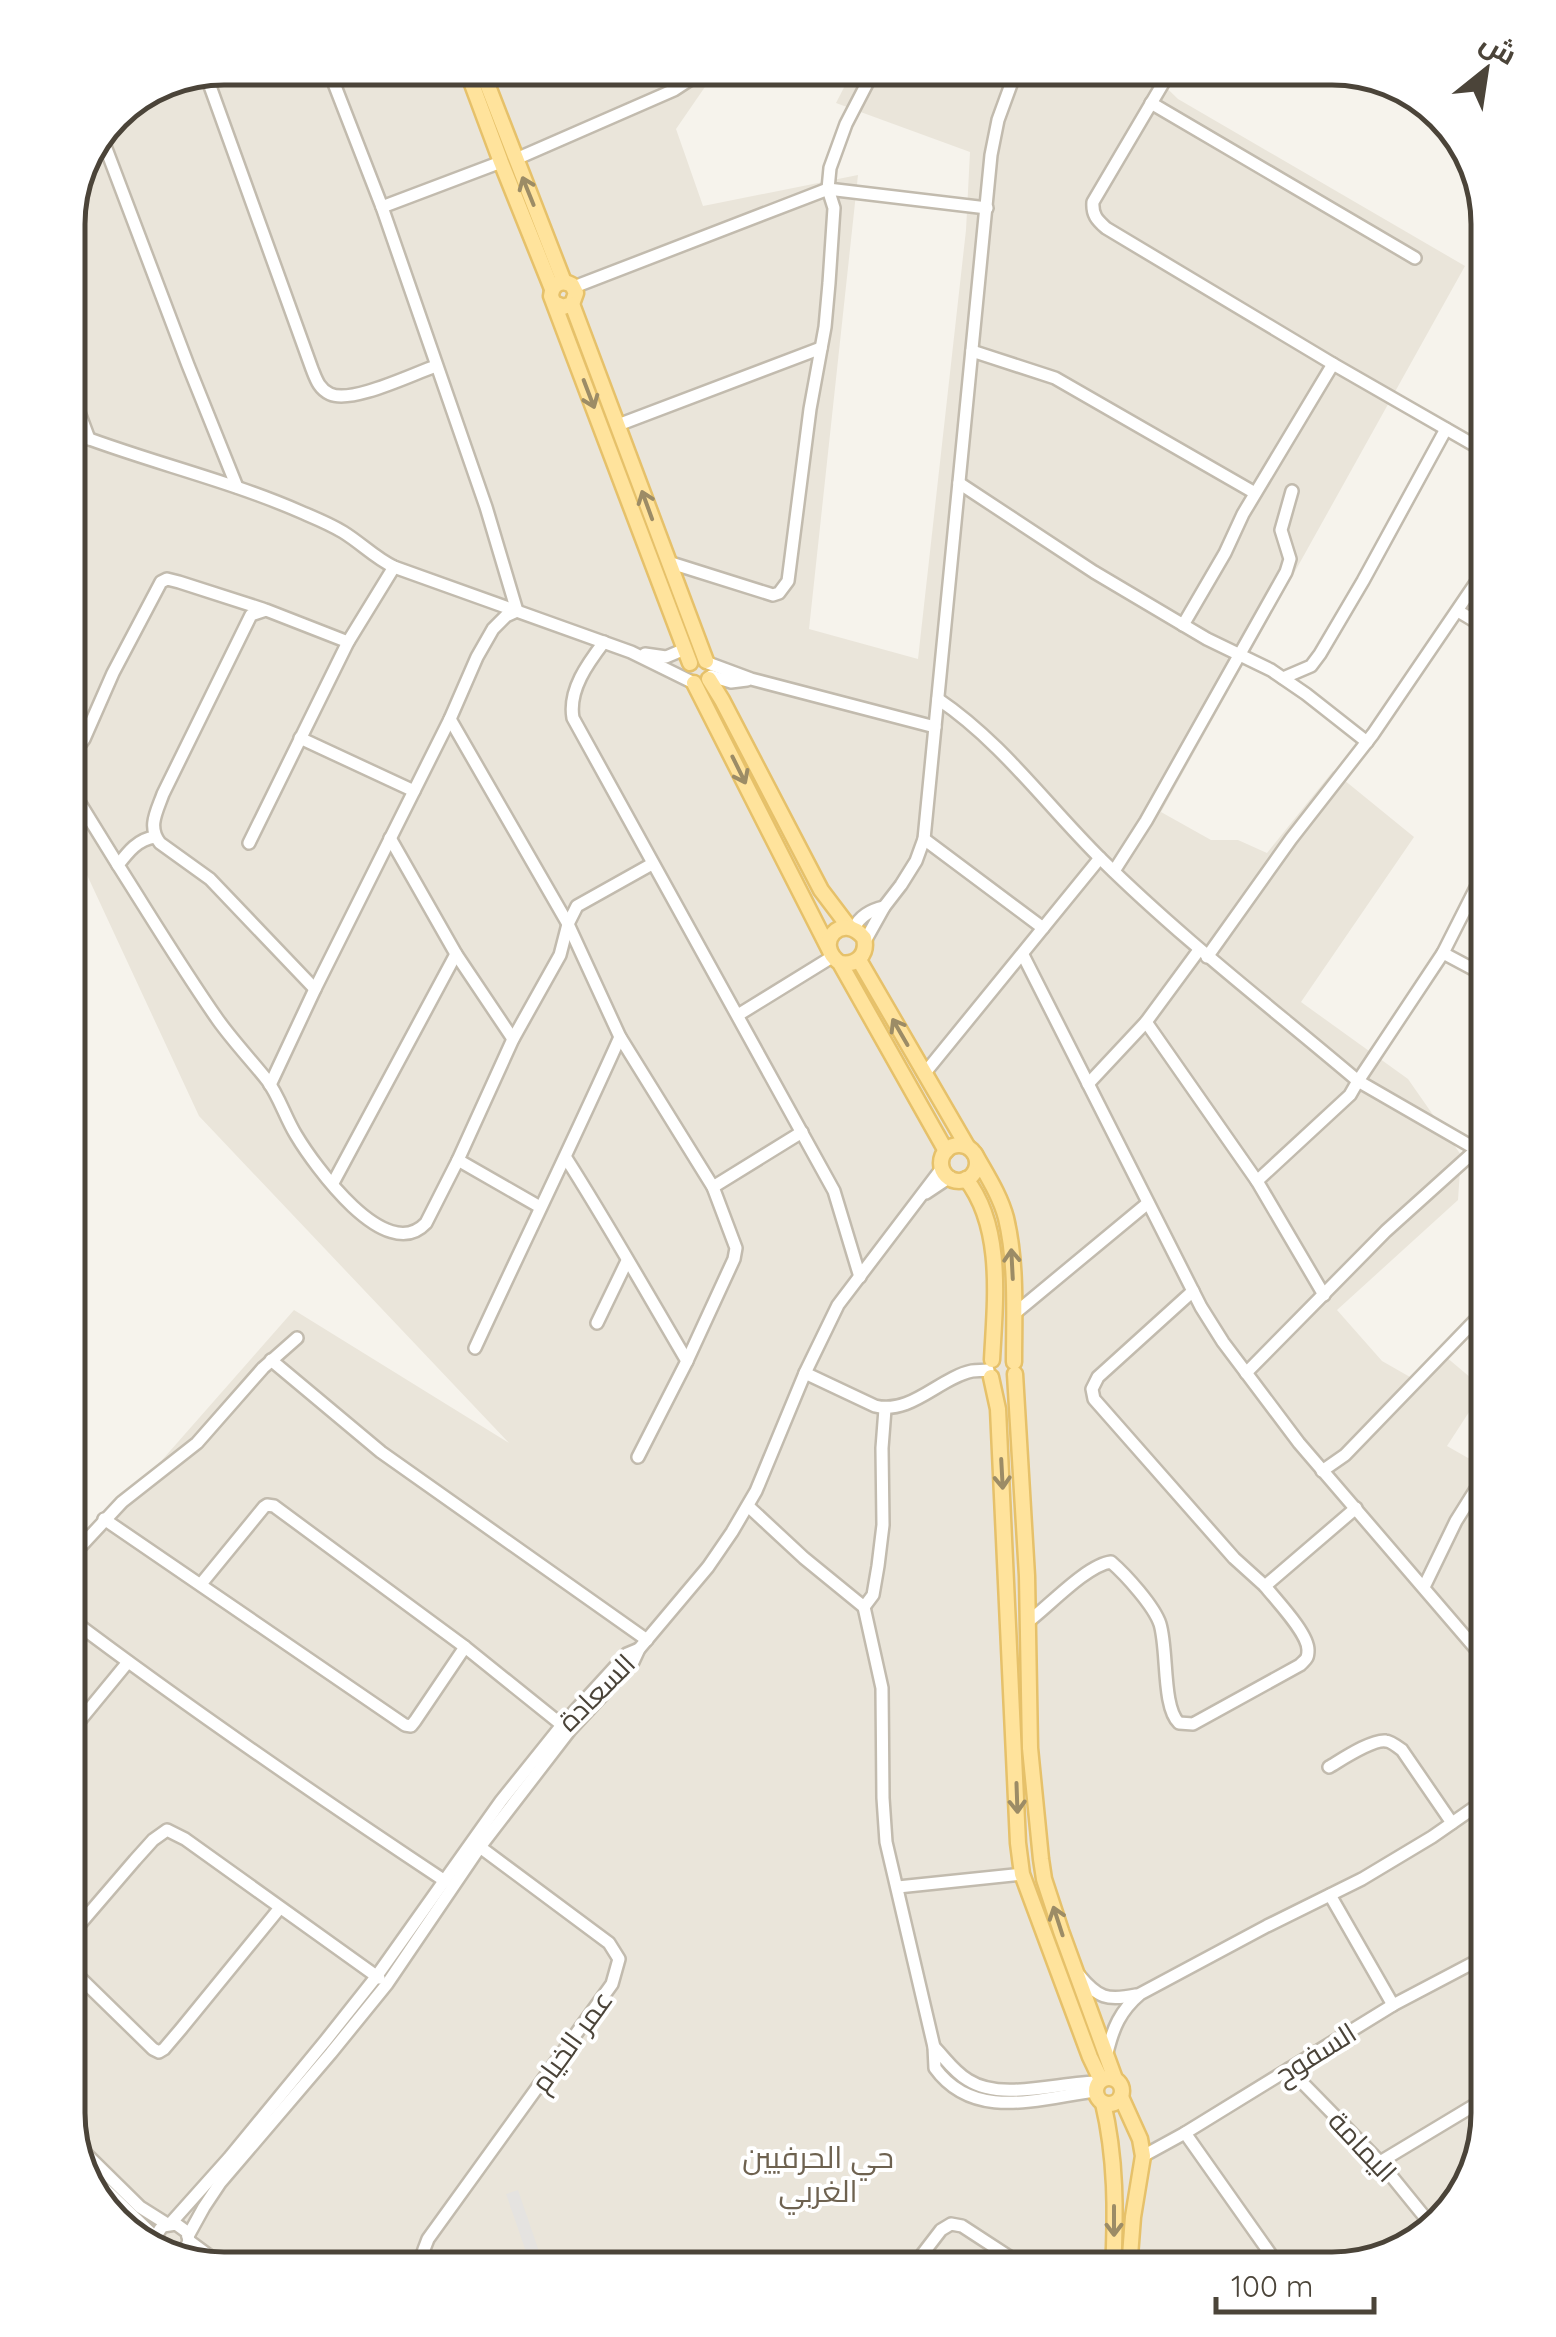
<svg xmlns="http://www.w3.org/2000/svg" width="1556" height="2337" font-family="Quicksand,Cairo,sans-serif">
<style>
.residential{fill:#eae5da}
.parking{fill:#e5e3e0}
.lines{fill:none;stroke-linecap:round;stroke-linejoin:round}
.minor-casing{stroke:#c2bbae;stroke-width:16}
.major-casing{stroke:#e6c16a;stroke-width:19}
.minor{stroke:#fff;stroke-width:11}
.major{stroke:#ffe39c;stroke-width:14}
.oneway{stroke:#9c8c66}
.labels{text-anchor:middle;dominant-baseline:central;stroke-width:8;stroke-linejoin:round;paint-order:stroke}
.street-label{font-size:28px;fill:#4b4439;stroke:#fff}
.neighbourhood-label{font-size:30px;fill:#6e6250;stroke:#fff}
.rim{fill:none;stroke:#4b4439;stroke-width:5}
</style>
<rect width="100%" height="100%" fill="#f6f3ec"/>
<!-- residential -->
<polygon class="residential" points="224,68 718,68 676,129 703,206 858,175 809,629 918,659 966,230 970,152 836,103 854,68 1146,68 1178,99 1465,266 1161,812 1211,840 1238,840 1267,853 1333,771 1414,837 1301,1002 1408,1079 1461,1155 1458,1200 1337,1310 1382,1361 1410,1377 1439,1351 1484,1389 1447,1446 1468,1458 1488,1449 1488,2114 1467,2192 1410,2249 1333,2269 214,2269 137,2244 88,2191 68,2113 68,1567 294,1310 509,1443 199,1116 68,834 68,214 114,113"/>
<!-- parking -->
<polygon class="parking" points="518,2190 545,2269 532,2269 506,2194"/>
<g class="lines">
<!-- minor casing -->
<g class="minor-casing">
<g id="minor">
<path d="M1172 68 1093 202C1092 215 1097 220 1106 228L1333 364 1488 453"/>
<path d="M206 75 312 369C316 379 319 389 330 394 352 404 412 374 436 366"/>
<polyline points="1151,103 1415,258"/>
<polyline points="102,138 188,365 237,487"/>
<polyline points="516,159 674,90 697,75 702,68"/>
<polyline points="382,207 501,162"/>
<polyline points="574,287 828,189 987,208"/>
<polyline points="972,351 1055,378 1255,493"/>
<polyline points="68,383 89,439"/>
<polyline points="618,425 821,348"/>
<path d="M68 431C144 461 226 479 301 512 315 518 330 524 343 532 361 543 375 558 394 567L631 652 692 682"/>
<polyline points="959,483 1094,572 1207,639 1271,670 1306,694 1367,742"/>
<polyline points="668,562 773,595 779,593 788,581 810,409 825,327 829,283 834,208 828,189 830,168 846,124 875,68"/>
<polyline points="1458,611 1488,629"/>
<polyline points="1183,625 1225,553 1243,514 1333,364"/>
<path d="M604 642C588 663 568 690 573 718L834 1191 860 1277"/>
<polyline points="645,654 666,657 685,649"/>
<polyline points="708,663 751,679 935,727"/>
<polyline points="711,676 731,682 747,680"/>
<polyline points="1283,678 1311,666 1320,654 1363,581 1446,429"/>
<path d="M938 699C1003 743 1047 806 1102 860 1182 939 1272 1008 1358 1081L1350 1095 1257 1181"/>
<polyline points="450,719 568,924 620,1037 713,1187 736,1248 734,1259 687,1361 638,1457"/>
<polyline points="300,738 414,791"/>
<polyline points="68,761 84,739 113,673 161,582 167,579 179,582 263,609"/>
<polyline points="68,784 118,865"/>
<path d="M155 837C138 839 128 852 118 865 151 917 183 970 218 1020 233 1041 251 1060 267 1080 279 1096 285 1117 296 1135 314 1165 386 1266 426 1223L458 1160 513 1039 560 955 568 924 577 906 652 864"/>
<polyline points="390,838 456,954 513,1039"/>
<polyline points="924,839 1043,928"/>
<polyline points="249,843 348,642 394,567"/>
<polyline points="1114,871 1146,821 1286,572 1290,559 1281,530 1292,491"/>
<path d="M854 928C860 916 870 910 884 907"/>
<polyline points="865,941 884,907 901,885 916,861 924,839 991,155 998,120 1017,68"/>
<polyline points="1443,953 1488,977"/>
<polyline points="1023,955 1201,1307 1223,1342 1299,1443 1488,1663"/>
<polyline points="1207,957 1291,839 1373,734 1488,565"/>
<path d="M315 989 210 879 160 843C147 827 157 811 163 794L251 615 266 610 348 642"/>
<polyline points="738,1015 832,957"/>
<polyline points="1146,1022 1257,1181 1324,1295"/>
<polyline points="924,1074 1100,858"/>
<polyline points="1088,1084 1146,1022 1199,950"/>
<polyline points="270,1085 315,989 450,719 477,657 493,629 506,616 517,611 486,507 382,207 328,68"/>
<polyline points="1488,1156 1358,1081 1443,953 1488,864"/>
<path d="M566 1158C608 1224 647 1293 687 1361"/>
<polyline points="458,1160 540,1207"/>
<polyline points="333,1183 456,954"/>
<polyline points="713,1187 802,1132"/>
<polyline points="926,1193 950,1177"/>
<polyline points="1193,1291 1098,1377 1092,1389 1094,1399 1234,1558 1265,1586 1356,1508"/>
<polyline points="1014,1314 1148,1203"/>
<polyline points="597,1323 627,1261"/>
<path d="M475 1348C523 1244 573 1142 620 1037"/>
<polyline points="271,1360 381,1452 647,1640"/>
<path d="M805 1373 875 1406C911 1415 939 1378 972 1371 977 1370 983 1371 988 1370"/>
<polyline points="1246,1373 1386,1231 1477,1149"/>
<polyline points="1322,1471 1345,1455 1488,1307"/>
<polyline points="748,1506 804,1558 864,1607 873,1595 878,1566 883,1525 882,1448 885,1409"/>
<polyline points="104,1519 405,1725 411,1726 415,1721 465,1647"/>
<polyline points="68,1560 122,1502 197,1443 263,1368 297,1338"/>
<polyline points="201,1584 264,1507 267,1505 274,1506 465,1647 562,1725"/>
<polyline points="1424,1587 1456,1521 1488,1470"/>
<path d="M864 1607 882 1688 883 1798 886 1842 934 2047 935 2068C974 2122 1040 2098 1095 2091"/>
<path d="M68 1617C190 1709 317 1796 445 1881"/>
<path d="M1029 1621C1050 1605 1087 1565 1111 1562 1126 1575 1154 1606 1160 1624 1168 1650 1162 1707 1179 1723L1193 1724 1300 1665C1306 1659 1308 1659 1308 1650 1308 1633 1276 1600 1265 1586"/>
<polyline points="68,1735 128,1662"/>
<path d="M1329 1767C1341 1760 1372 1739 1386 1741 1390 1741 1398 1747 1402 1750L1452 1823"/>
<polyline points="898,1887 1022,1874"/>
<polyline points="1330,1895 1393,2005"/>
<polyline points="68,1938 135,1860 153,1840 167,1830 185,1839 379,1978"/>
<polyline points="68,1966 153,2049 159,2052 164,2049 181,2029 279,1909"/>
<path d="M1079 1975C1098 1998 1107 2001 1136 1995"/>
<path d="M934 2047C945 2058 954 2072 968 2080 1002 2102 1059 2082 1099 2082"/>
<path d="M1107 2053C1113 2028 1120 2011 1140 1994L1267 1926 1362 1879 1432 1837 1488 1798"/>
<polyline points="1289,2069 1380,2162 1432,2226"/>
<polyline points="1185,2133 1281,2269"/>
<polyline points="76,2144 140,2207 167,2224"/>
<polyline points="1143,2156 1185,2133 1393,2005 1488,1955"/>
<polyline points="1380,2162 1488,2097"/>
<polyline points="81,2166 156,2238"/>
<polyline points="170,2224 229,2158 326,2040 376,1977 501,1801 562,1725 627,1654 639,1649"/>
<polyline points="188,2236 204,2207 220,2183 331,2053 387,1984 480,1847 570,1730 633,1662 639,1649 708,1567 732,1532 756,1491 805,1373 838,1305 942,1168"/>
<polyline points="189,2241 227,2269"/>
<path d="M162 2252C154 2243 155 2234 163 2226L176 2224 187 2232 189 2241 185 2250 173 2255"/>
<path d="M423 2269C419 2258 424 2250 428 2239L612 1984 619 1959 609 1943 480 1847"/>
<polyline points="911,2269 941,2230 951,2224 962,2226 1028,2269"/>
</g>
</g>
<!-- major casing -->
<g class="major-casing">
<g id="major">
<polyline points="466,68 501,162 552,289"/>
<polyline points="481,68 564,282"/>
<path d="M554 303 563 307 572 304 576 293 572 285C561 279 552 284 551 296L690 663"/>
<polyline points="572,304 706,661"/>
<polyline points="709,679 722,700 821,890 849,927"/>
<polyline points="694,683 829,949"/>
<polyline points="859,960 967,1146"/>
<path d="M840 963C857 966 868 954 864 938 843 911 812 943 840 963L946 1151"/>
<circle cx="959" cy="1163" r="18"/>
<path d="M975 1154C986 1174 1000 1195 1006 1218 1017 1264 1014 1315 1014 1362"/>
<path d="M966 1179C1004 1228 995 1301 992 1360"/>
<polyline points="1015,1374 1027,1576 1030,1748 1041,1859 1044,1879 1061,1931 1115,2079"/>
<polyline points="991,1377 998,1409 1018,1843 1022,1874 1090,2057 1101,2080"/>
<circle cx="1109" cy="2091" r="13"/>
<polyline points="1121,2097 1140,2139 1143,2156 1133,2217 1129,2269"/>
<path d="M1103 2103C1116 2157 1116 2214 1113 2269"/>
</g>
</g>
<!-- minor -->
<use href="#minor" class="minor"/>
<!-- major -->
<use href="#major" class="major"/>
</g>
<!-- one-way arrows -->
<defs><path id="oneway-shaft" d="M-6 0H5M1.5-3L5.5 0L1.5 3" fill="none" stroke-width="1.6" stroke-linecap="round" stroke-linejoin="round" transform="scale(2.5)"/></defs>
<g class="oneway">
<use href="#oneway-shaft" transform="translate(528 191) rotate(-112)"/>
<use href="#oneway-shaft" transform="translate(589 394) rotate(69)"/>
<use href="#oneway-shaft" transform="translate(647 505) rotate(-110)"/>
<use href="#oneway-shaft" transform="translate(739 770) rotate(64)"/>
<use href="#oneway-shaft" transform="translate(900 1032) rotate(-120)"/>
<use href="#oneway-shaft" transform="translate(1012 1264) rotate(-93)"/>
<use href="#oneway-shaft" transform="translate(1002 1474) rotate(87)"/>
<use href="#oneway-shaft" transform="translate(1017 1798) rotate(88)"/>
<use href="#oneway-shaft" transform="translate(1058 1921) rotate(-108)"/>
<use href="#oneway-shaft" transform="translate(1114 2221) rotate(90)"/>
</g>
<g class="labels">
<!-- street labels -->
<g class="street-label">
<text transform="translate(596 1692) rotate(-45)">السعادة</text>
<text transform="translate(571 2041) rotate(-54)">عمر الخيام</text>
<text transform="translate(1315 2053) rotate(-32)">السفوح</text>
<text transform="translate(1363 2146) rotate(47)">اليمامة</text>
</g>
<!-- neighbourhood labels -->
<g class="neighbourhood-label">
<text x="818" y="2157">حي الحرفيين<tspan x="818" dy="34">الغربي</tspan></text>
</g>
</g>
<!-- crop -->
<path d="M0 0H1556V2337H0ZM224 85H1332A139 139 0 0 1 1471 224V2113A139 139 0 0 1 1332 2252H224A139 139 0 0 1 85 2113V224A139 139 0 0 1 224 85Z" fill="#fff" fill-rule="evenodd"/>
<path class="rim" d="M224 85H1332A139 139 0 0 1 1471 224V2113A139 139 0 0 1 1332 2252H224A139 139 0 0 1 85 2113V224A139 139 0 0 1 224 85Z"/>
<!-- north arrow -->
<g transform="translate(1486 70) rotate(30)" stroke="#ffffff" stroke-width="8" paint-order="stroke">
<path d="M0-8L18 38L0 25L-18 38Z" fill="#4b4439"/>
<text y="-15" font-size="28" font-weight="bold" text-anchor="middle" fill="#4b4439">ش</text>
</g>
<!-- scale -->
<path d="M1216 2297v15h158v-15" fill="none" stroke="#4b4439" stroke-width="5"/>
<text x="1231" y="2297" font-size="30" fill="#4b4439" stroke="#ffffff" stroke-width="8" paint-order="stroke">100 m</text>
</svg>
